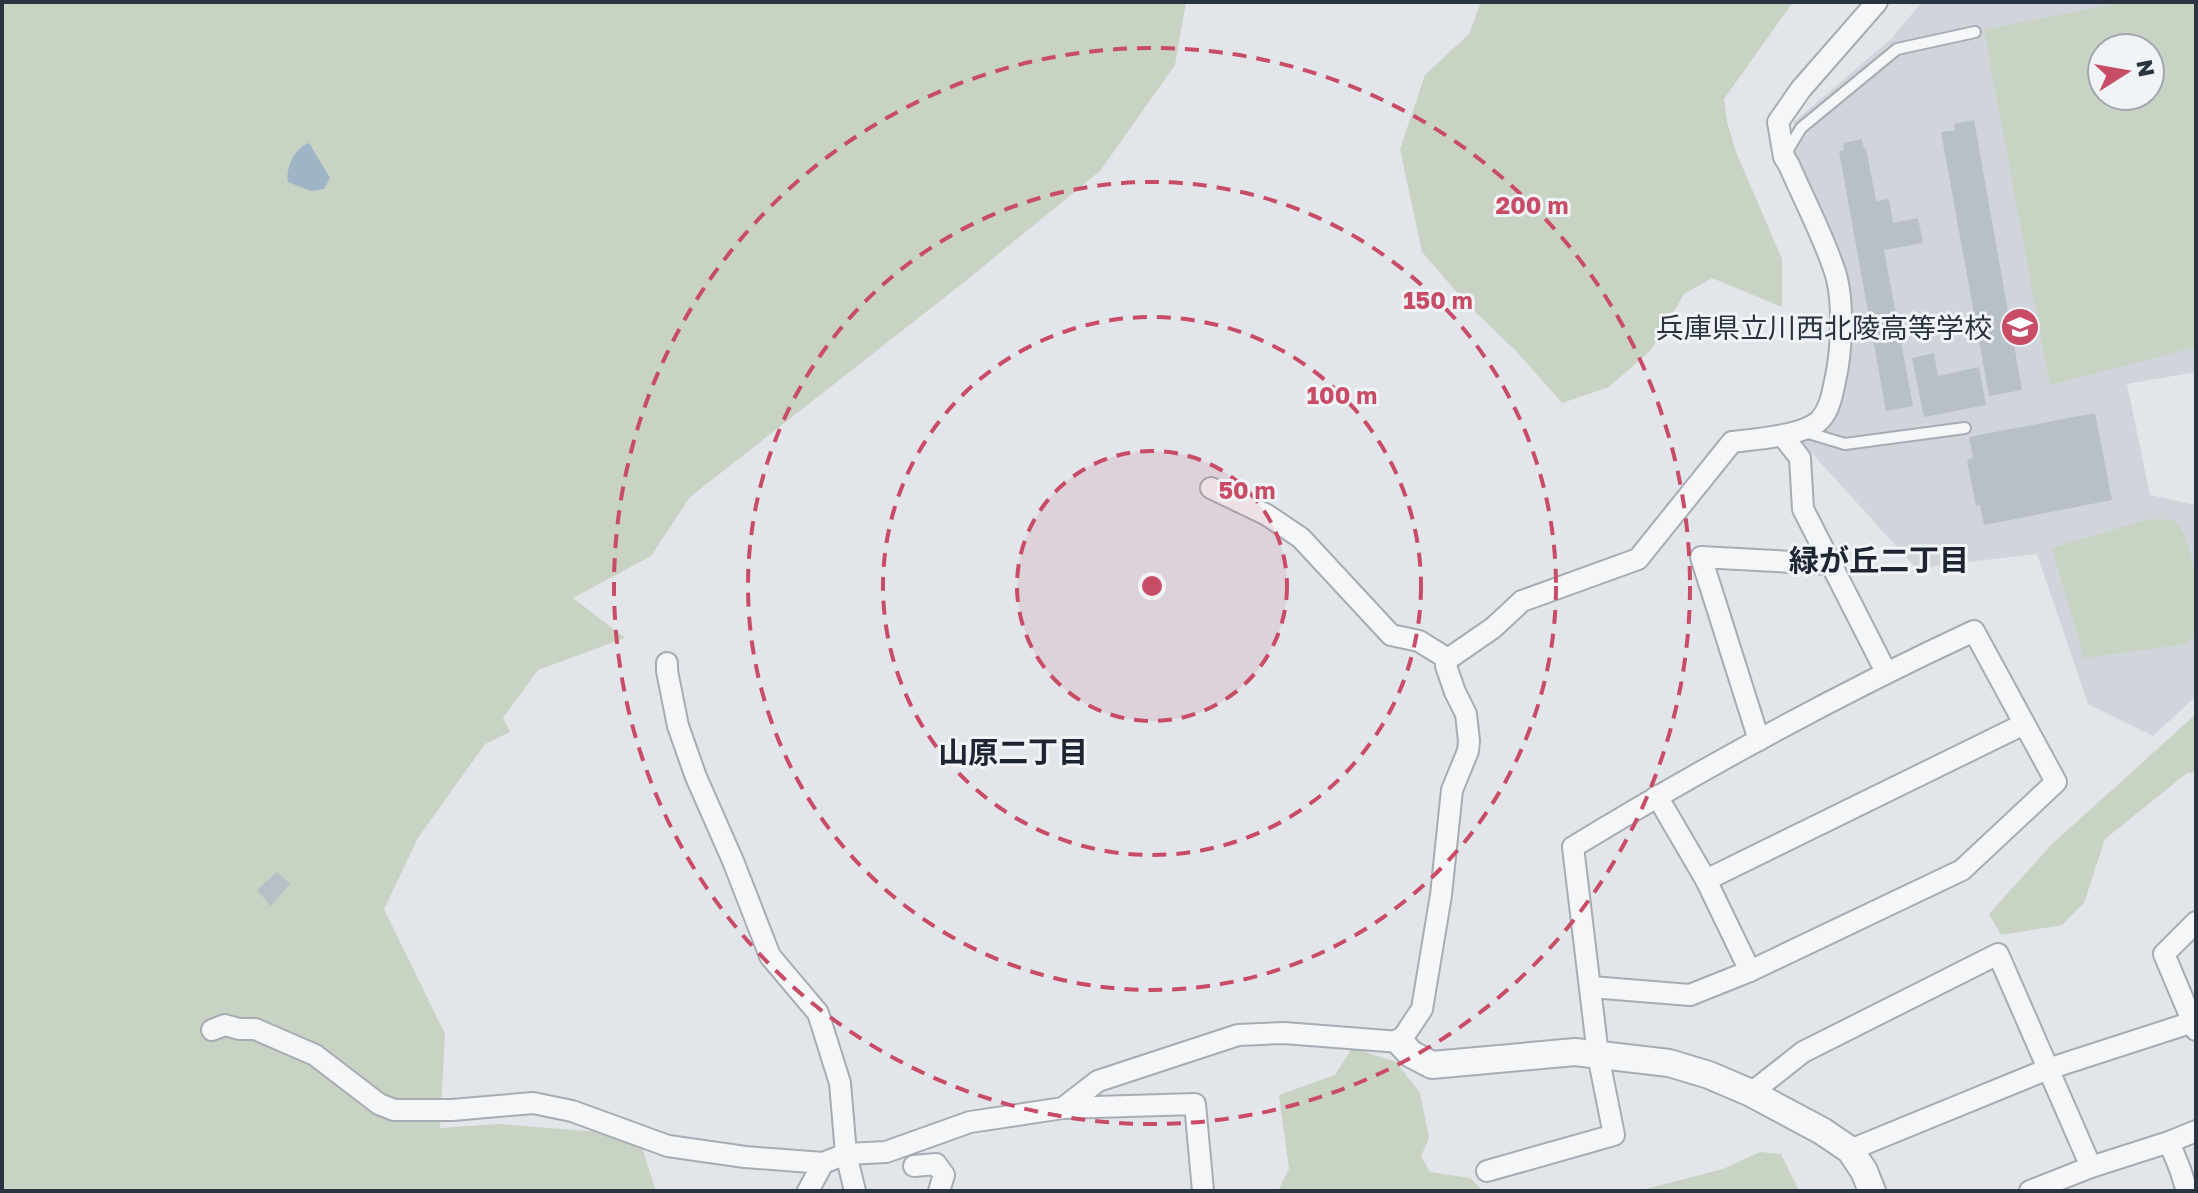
<svg xmlns="http://www.w3.org/2000/svg" width="2198" height="1193" font-family="'Golos Text','Noto Sans JP',sans-serif">
<style>
.built{fill:#d0d5db;fill-rule:evenodd}
.green{fill:#c8d3c3;fill-rule:evenodd}
.water{fill:#9eb5c8}
.building{fill:#b9bfc6}
.lines{fill:none;stroke-linecap:round;stroke-linejoin:round}
.service-casing{stroke:#a7acb4;stroke-width:14}
.minor-casing{stroke:#a7acb4;stroke-width:24}
.tertiary-casing{stroke:#a7acb4;stroke-width:30}
.service{stroke:#f4f6f8;stroke-width:10}
.minor{stroke:#f4f6f8;stroke-width:20}
.tertiary{stroke:#f4f6f8;stroke-width:26}
.ring{fill:none;stroke:#c94c67;stroke-width:4;stroke-dasharray:14 10}
.labels{text-anchor:middle;dominant-baseline:central;stroke-width:6;stroke-linejoin:round;paint-order:stroke}
.poi-label{font-size:28px;fill:#2a3441;stroke:#f1f4f7;text-anchor:end}
.neighbourhood-label{font-size:30px;font-weight:bold;fill:#1d2532;stroke:#f1f4f7}
.centre{fill:#c94c67;stroke:#f1f4f7;stroke-width:4}
.ring-label{font-size:24px;text-anchor:middle;font-weight:bold;fill:#c94c67;stroke:#f1f4f7;stroke-width:6;stroke-linejoin:round;paint-order:stroke}
</style>
<rect width="100%" height="100%" fill="#e2e5ea"/>
<!-- built -->
<path class="built" d="M1922 2H2196V372L2127 384 2150 495 2196 505V696L2153 736 2088 704 2037 554 1916 568 1800 440 1828 423 1845 282 1786 148 1795 121 1891 39ZM2102 48H2150V96H2102Z"/>
<!-- green -->
<g class="green">
<polygon points="2,2 1186,2 1175,65 1100,171 963,283 690,497 651,556 573,598 625,638 538,670 503,718 510,732 485,744 418,838 384,909 445,1034 440,1128 498,1124 638,1135 656,1191 2,1191"/>
<polygon points="1481,2 1793,2 1724,99 1727,122 1736,152 1782,259 1782,307 1712,278 1684,294 1651,350 1609,387 1562,403 1516,351 1468,305 1422,252 1400,149 1425,75 1469,34"/>
<path d="M2124 2H2196V347L2050 385 1984 30ZM2102 48H2150V96H2102Z"/>
<path d="M2149 519 2174 520C2198 546 2196 599 2196 634L2187 644 2084 658 2052 548Z"/>
<polygon points="2196,714 2196,772 2187,773 2105,839 2084,903 2062,925 2001,935 1989,914 2051,845"/>
<polygon points="1352,1048 1396,1062 1420,1093 1429,1138 1421,1156 1430,1172 1470,1178 1483,1191 1278,1191 1289,1169 1279,1095 1335,1075"/>
<polygon points="1760,1152 1781,1154 1799,1191 1638,1191 1723,1169"/>
</g>
<!-- water -->
<path class="water" d="M309 143 330 178 324 189 311 191 288 182C285 169 295 147 309 143Z"/>
<!-- building -->
<g class="building">
<polygon points="1974,120 2022,390 1989,396 1941,132 1955,130 1954,124"/>
<polygon points="1862,139 1864,149 1866,148 1876,201 1889,199 1893,223 1918,218 1923,243 1884,250 1913,406 1886,411 1839,151 1844,150 1843,143"/>
<polygon points="1934,353 1938,376 1979,367 1986,405 1924,417 1912,358"/>
<polygon points="2095,413 2112,500 1984,525 1980,505 1976,506 1967,460 1973,458 1969,437"/>
<polygon points="277,872 290,884 271,906 257,890"/>
</g>
<g class="lines">
<!-- service casing -->
<g class="service-casing">
<g id="service">
<polyline points="1786,153 1801,128 1897,49 1975,32"/>
<polyline points="1805,432 1845,444 1965,428"/>
</g>
</g>
<!-- minor casing -->
<g class="minor-casing">
<g id="minor">
<polyline points="1783,436 1800,458 1803,509 1886,672"/>
<polyline points="1211,488 1267,515 1301,538 1391,635 1419,641 1448,659"/>
<path d="M1448 659 1493 628 1522 601 1638 559 1732 442C1755 439 1804 436 1820 420 1830 409 1832 395 1835 381 1842 352 1844 299 1835 272 1823 235 1804 200 1789 165L1784 157 1778 122 1801 89 1877 2"/>
<polyline points="667,663 667,671 678,726 696,777 733,861 770,956 818,1013 840,1083 846,1154 855,1191"/>
<polyline points="1759,740 1701,557 1831,564"/>
<polyline points="1657,796 1706,880 1750,971"/>
<polyline points="1706,880 2024,724"/>
<polyline points="2196,922 2164,954 2196,1030"/>
<polyline points="212,1030 225,1025 239,1029 255,1029 315,1055 379,1104 394,1110 452,1110 533,1103 572,1111 668,1146 745,1157 823,1163 846,1154 886,1152 970,1122 1063,1108 1098,1081 1238,1035 1284,1033 1400,1042 1422,1009 1441,895 1452,790 1468,751 1469,741 1466,714 1455,692 1446,666 1448,659"/>
<polyline points="1751,1093 1803,1052 1998,954 2091,1167"/>
<polyline points="1063,1108 1195,1104 1203,1191"/>
<polyline points="2169,1142 2180,1169 2187,1191"/>
<polyline points="1850,1150 2048,1069 2193,1022"/>
<polyline points="914,1166 936,1164 944,1175 939,1191"/>
<path d="M1487 1171 1614 1135 1598 1055 1573 847C1703 768 1836 695 1974 631L2056 782 1962 870 1750 971 1690 995 1591 987"/>
<polyline points="808,1191 823,1163"/>
<polyline points="2030,1191 2091,1167 2169,1142 2196,1131"/>
</g>
</g>
<!-- tertiary casing -->
<g class="tertiary-casing">
<polyline id="tertiary" points="1400,1042 1411,1054 1432,1065 1575,1052 1669,1063 1709,1075 1751,1093 1822,1131 1850,1150 1864,1171 1872,1191"/>
</g>
<!-- service -->
<use href="#service" class="service"/>
<!-- minor -->
<use href="#minor" class="minor"/>
<!-- tertiary -->
<use href="#tertiary" class="tertiary"/>
</g>
<!-- distance rings -->
<circle cx="1152" cy="586" r="135" fill="#c94c67" fill-opacity=".12"/>
<g class="ring">
<circle cx="1152" cy="586" r="135"/>
<circle cx="1152" cy="586" r="269"/>
<circle cx="1152" cy="586" r="404"/>
<circle cx="1152" cy="586" r="538"/>
</g>
<!-- icons -->
<defs>
<g id="school-disc" transform="scale(2)"><circle r="9.5" fill="#c94c67" stroke="#f1f4f7"/><path d="M0-5L7-2L0 1L-7-2ZM-4 1L0 2.5L4 1V4Q0 6-4 4Z" fill="#fff"/></g>
</defs>
<g fill-rule="evenodd">
<use href="#school-disc" x="2020" y="327"/>
</g>
<g class="labels">
<!-- poi labels -->
<g class="poi-label">
<text x="1992" y="327">兵庫県立川西北陵高等学校</text>
</g>
<!-- neighbourhood labels -->
<g class="neighbourhood-label">
<text x="1879" y="560">緑が丘二丁目</text>
<text x="1013" y="752">山原二丁目</text>
</g>
</g>
<circle cx="1152" cy="586" r="12" class="centre"/>
<g class="ring-label">
<text x="1532" y="214">200 m</text>
<text x="1438" y="309">150 m</text>
<text x="1342" y="404">100 m</text>
<text x="1247" y="499">50 m</text>
</g>
<!-- border -->
<rect width="2198" height="1193" fill="none" stroke="#2a3441" stroke-width="8"/>
<!-- north arrow -->
<g transform="translate(2126 72) rotate(79)"><circle r="38" fill="#f1f4f7" stroke="#a1a7ae" stroke-width="2"/>
<path d="M0-6L14 30L0 20L-14 30Z" fill="#c94c67"/>
<text y="-12" font-size="22" font-weight="bold" text-anchor="middle" fill="#2a3441">N</text>
</g>
</svg>
